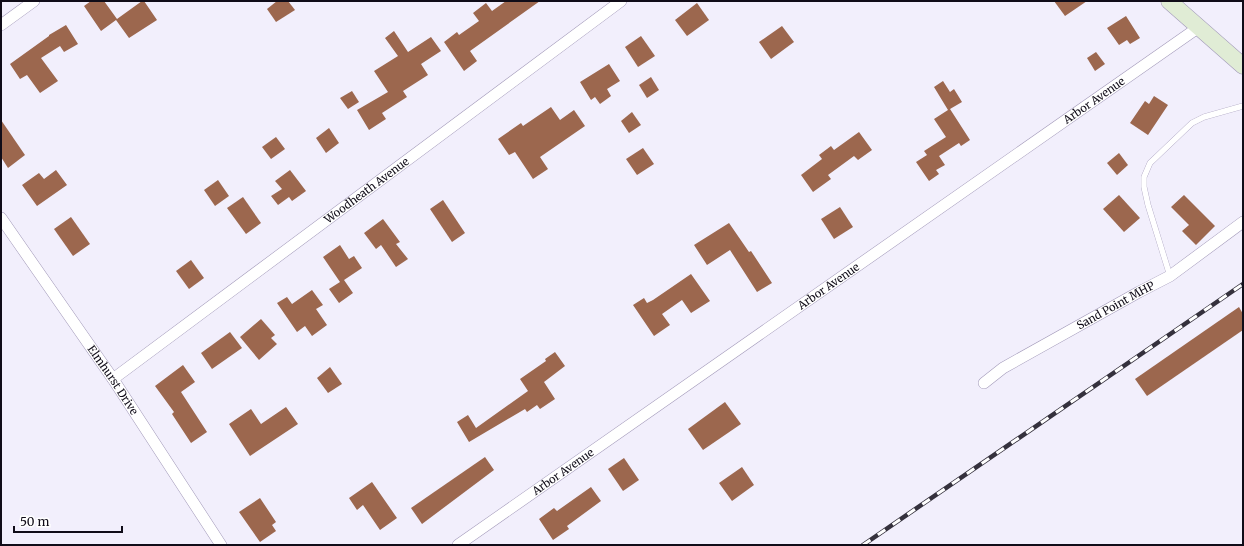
<svg xmlns="http://www.w3.org/2000/svg" width="1244" height="546" font-family="Merriweather,serif">
<style>
.building{fill:#9c674e}
.lines{fill:none;stroke-linecap:round;stroke-linejoin:round}
.lane-casing{stroke:#a299b9;stroke-width:6}
.street-casing{stroke:#a299b9;stroke-width:12}
.secondary-casing{stroke:#a299b9;stroke-width:17}
.lane{stroke:#fff;stroke-width:5.5}
.street{stroke:#fff;stroke-width:11}
.secondary{stroke:#e0ecd5;stroke-width:16}
.rail-casing{stroke:#35313d;stroke-width:4.5}
.rail{stroke:#fff;stroke-width:3;stroke-dasharray:9;stroke-linecap:butt}
.labels{text-anchor:middle;dominant-baseline:central;stroke-width:4;stroke-linejoin:round;paint-order:stroke}
.street-label{font-size:11px;fill:#100c18;stroke:#fff}
</style>
<rect width="100%" height="100%" fill="#f2effc"/>
<!-- building -->
<g class="building">
<polygon points="91,1 104,1 117,19 142,1 144,1 157,20 129,38 116,20 101,31 84,6"/>
<polygon points="277,1 288,1 295,10 276,22 267,9"/>
<polygon points="506,1 540,1 470,51 477,61 464,71 444,42 457,32 459,35 479,21 473,13 486,3 492,11"/>
<polygon points="1054,1 1087,1 1065,16"/>
<polygon points="697,3 709,20 687,36 675,20"/>
<polygon points="1126,16 1140,38 1130,44 1127,40 1119,45 1107,28"/>
<polygon points="66,25 78,44 64,52 60,46 41,58 58,81 40,93 27,75 20,79 10,64 49,36 49,35"/>
<polygon points="782,26 794,42 771,59 759,42"/>
<polygon points="394,31 408,52 431,37 441,51 421,64 428,75 403,91 407,97 382,113 386,119 369,130 357,110 388,92 374,71 398,56 385,38"/>
<polygon points="641,36 655,56 638,67 625,47"/>
<polygon points="1096,52 1105,64 1095,71 1087,58"/>
<polygon points="609,64 620,81 607,89 611,96 600,104 595,97 591,100 580,82"/>
<polygon points="651,77 659,90 647,98 639,85"/>
<polygon points="943,81 950,92 954,89 962,102 950,109 970,140 961,146 959,143 939,156 945,165 936,170 939,174 929,181 916,162 927,155 924,151 946,137 934,119 948,110 934,87"/>
<polygon points="352,91 359,102 348,109 340,98"/>
<polygon points="1154,96 1168,105 1148,135 1130,123 1145,101 1149,104"/>
<polygon points="551,107 560,120 574,110 585,126 540,157 548,169 533,179 515,152 509,155 498,139 521,123 523,126"/>
<polygon points="632,112 641,125 629,133 621,121"/>
<polygon points="1,120 25,155 8,168 1,157"/>
<polygon points="329,128 339,143 326,153 316,138"/>
<polygon points="859,132 872,150 858,160 854,156 828,175 831,179 813,192 801,175 822,159 819,155 831,146 834,150"/>
<polygon points="276,137 285,149 271,159 262,147"/>
<polygon points="643,148 654,164 637,175 626,159"/>
<polygon points="1119,153 1128,165 1117,175 1107,163"/>
<polygon points="56,170 67,185 37,206 22,185 39,173 44,179"/>
<polygon points="290,170 306,191 292,201 289,197 278,205 271,196 282,189 275,181"/>
<polygon points="218,180 229,196 215,206 204,190"/>
<polygon points="1119,195 1140,218 1124,232 1103,209"/>
<polygon points="1184,195 1215,226 1196,245 1182,231 1189,225 1171,207"/>
<polygon points="243,197 261,223 246,234 227,208"/>
<polygon points="443,200 465,233 452,242 430,209"/>
<polygon points="840,207 853,227 834,239 821,219"/>
<polygon points="71,217 90,244 73,256 54,229"/>
<polygon points="383,219 400,242 396,244 408,259 396,267 381,245 376,249 364,233"/>
<polygon points="729,223 749,252 751,251 772,283 757,292 730,250 707,265 694,245"/>
<polygon points="340,245 349,259 354,256 362,268 344,280 353,293 339,303 329,289 340,282 323,257"/>
<polygon points="191,260 204,278 189,289 176,271"/>
<polygon points="691,274 710,301 691,313 682,300 662,314 670,325 654,336 633,305 644,298 647,303 653,300"/>
<polygon points="312,290 323,305 316,309 327,325 312,336 305,326 297,332 277,303 287,297 292,304"/>
<polygon points="1239,307 1243,314 1243,330 1147,396 1135,379"/>
<polygon points="261,319 275,335 271,338 277,344 259,360 240,337"/>
<polygon points="230,332 242,348 212,369 201,353"/>
<polygon points="555,352 565,366 544,382 555,399 540,409 537,405 527,412 525,409 469,442 457,422 468,415 476,428 528,391 520,379 546,361 545,359"/>
<polygon points="183,365 195,382 181,392 207,432 191,443 172,414 174,412 155,386"/>
<polygon points="330,367 342,384 328,393 317,378"/>
<polygon points="725,402 741,424 703,450 688,429"/>
<polygon points="286,407 298,424 250,456 229,424 251,409 261,424"/>
<polygon points="485,457 494,470 422,524 411,508"/>
<polygon points="624,458 639,480 623,491 608,469"/>
<polygon points="742,467 754,485 732,501 719,483"/>
<polygon points="372,482 397,518 380,530 363,505 357,510 349,498"/>
<polygon points="591,487 601,501 567,526 569,529 553,540 539,519 554,508 557,511"/>
<polygon points="260,498 276,522 272,525 276,531 260,542 239,512"/>
</g>
<g class="lines">
<!-- lane casing -->
<g class="lane-casing">
<polyline id="lane" points="1170,276 1148,205 1144,187 1144,177 1150,163 1192,123 1204,117 1243,106"/>
</g>
<!-- street casing -->
<g class="street-casing">
<g id="street">
<polyline points="1,25 34,1"/>
<path id="s1" d="M1 218 113 379 221 545"/>
<path id="s2" d="M113 379 621 1"/>
<path id="s3" d="M984 383 1003 368 1139 292 1170 276 1243 222"/>
<path id="s4" d="M458 545 1199 27"/>
</g>
</g>
<!-- secondary casing -->
<g class="secondary-casing">
<polyline id="secondary" points="1169,1 1243,66"/>
</g>
<!-- lane -->
<use href="#lane" class="lane"/>
<!-- street -->
<use href="#street" class="street"/>
<!-- secondary -->
<use href="#secondary" class="secondary"/>
<!-- rail casing -->
<g class="rail-casing">
<polyline id="rail" points="863,545 1243,284"/>
</g>
<!-- rail -->
<use href="#rail" class="rail"/>
</g>
<g class="labels">
<!-- street labels -->
<g class="street-label">
<text stroke="none"><textPath href="#s4" startOffset="776">Arbor Avenue</textPath></text>
<text stroke="none"><textPath href="#s2" startOffset="316">Woodheath Avenue</textPath></text>
<text stroke="none"><textPath href="#s4" startOffset="452">Arbor Avenue</textPath></text>
<text stroke="none"><textPath href="#s3" startOffset="153">Sand Point MHP</textPath></text>
<text stroke="none"><textPath href="#s1" startOffset="197">Elmhurst Drive</textPath></text>
<text stroke="none"><textPath href="#s4" startOffset="128">Arbor Avenue</textPath></text>
</g>
</g>
<!-- border -->
<rect width="1244" height="546" fill="none" stroke="#100c18" stroke-width="4"/>
<!-- scale -->
<path d="M14 526v6h108v-6" fill="none" stroke="#100c18" stroke-width="2"/>
<text x="20" y="526" font-size="12" fill="#100c18" stroke="#ffffff" stroke-width="3" paint-order="stroke">50 m</text>
</svg>
